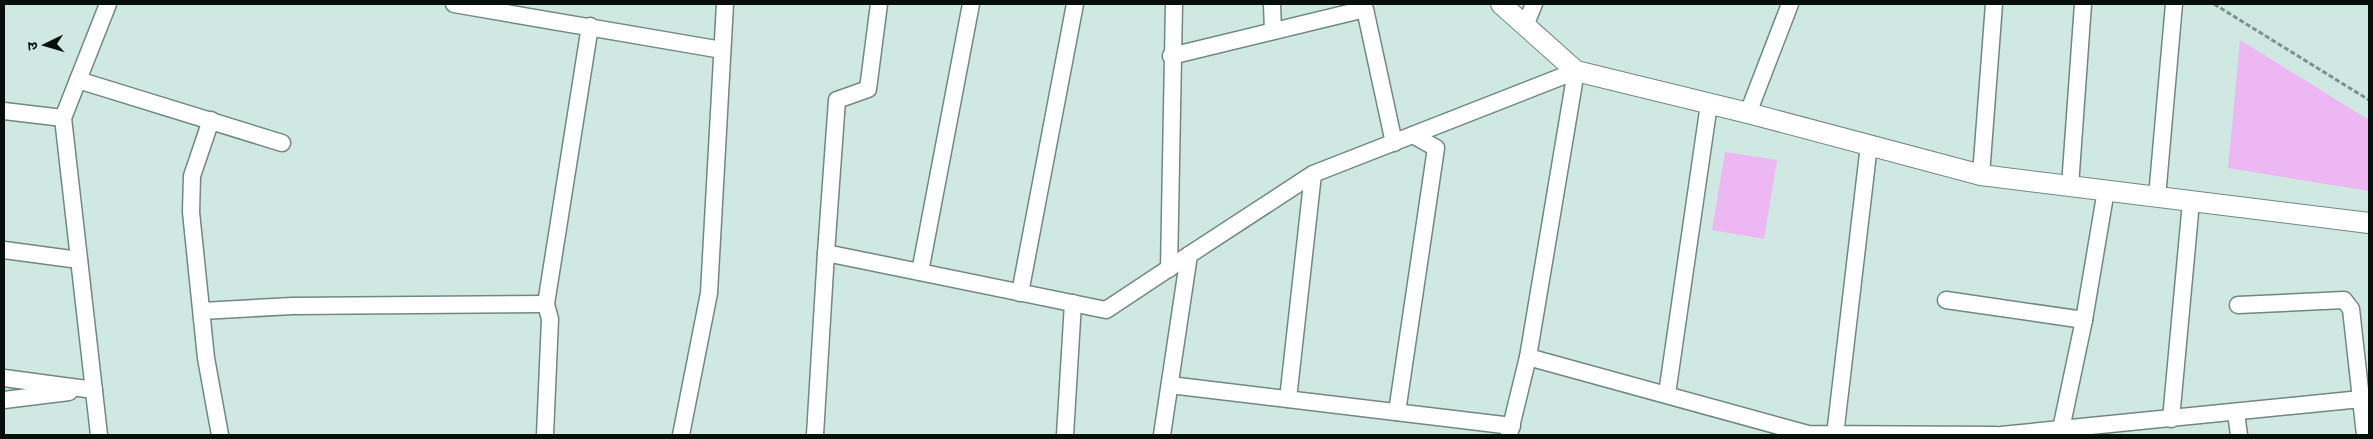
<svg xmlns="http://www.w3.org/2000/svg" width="2373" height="439" font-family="'PT Serif','Noto Sans Devanagari',serif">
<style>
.building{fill:#edb7f3}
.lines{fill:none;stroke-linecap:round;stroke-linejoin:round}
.minor-casing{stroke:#708882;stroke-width:19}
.tertiary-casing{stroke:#708882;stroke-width:22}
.path{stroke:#7e918c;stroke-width:3;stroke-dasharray:5 2.5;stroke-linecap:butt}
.minor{stroke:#fff;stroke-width:16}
.tertiary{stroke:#fff;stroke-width:20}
</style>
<rect width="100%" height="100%" fill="#cfe9e2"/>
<!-- building -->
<g class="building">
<polygon points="2240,40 2369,120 2369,191 2228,168"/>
<polygon points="1725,152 1777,160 1764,239 1712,230"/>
</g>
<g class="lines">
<!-- minor casing -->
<g class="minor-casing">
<g id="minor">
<polyline points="454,4 722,50"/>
<polyline points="1272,4 1273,31"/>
<polyline points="1525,26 1534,4"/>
<polyline points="1171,56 1365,9 1394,143"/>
<polyline points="1576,71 1528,357 1808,434 1996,435"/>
<polyline points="78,80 282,143"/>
<polyline points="4,111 63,118 99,435"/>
<polyline points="1748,113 1790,4"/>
<polyline points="63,118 108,4"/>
<polyline points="211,120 192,176 191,212 206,358 220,435"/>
<polyline points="1981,175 1994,4"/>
<polyline points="2070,186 2083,4"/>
<polyline points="2157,197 2174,4"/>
<polyline points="4,250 79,260"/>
<polyline points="826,253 837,100 868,89 879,4"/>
<polyline points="1169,269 1174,4"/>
<polyline points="920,272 971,4"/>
<polyline points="1020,293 1075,4"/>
<polyline points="1946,300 2084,320"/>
<polyline points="2238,305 2344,300 2351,309 2361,399"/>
<polyline points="202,311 292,306 546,304"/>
<polyline points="4,378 94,390"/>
<polyline points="1170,385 1512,426"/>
<polyline points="1667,394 1709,104"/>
<polyline points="1288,399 1313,174"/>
<polyline points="4,400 69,392"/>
<polyline points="1397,412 1436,148 1413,135"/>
<polyline points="2236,413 2239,435"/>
<polyline points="2171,419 2191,202"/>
<polyline points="2061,429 2084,320 2106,190"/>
<polyline points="545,435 550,319 546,304 590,26"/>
<polyline points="681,435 709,293 725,4"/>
<polyline points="815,435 826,253 1106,310 1189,255"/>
<polyline points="1065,435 1073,303"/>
<polyline points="1162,435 1189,255 1313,174 1576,71"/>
<polyline points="1509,435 1528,357"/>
<polyline points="1835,435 1869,145"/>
<polyline points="2001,435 2361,399 2365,435"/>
</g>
</g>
<!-- tertiary casing -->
<g class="tertiary-casing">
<polyline id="tertiary" points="1501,4 1576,71 1748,113 1981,175 2369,223"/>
</g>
<!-- path -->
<polyline class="path" points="2214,4 2369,100"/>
<!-- minor -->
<use href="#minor" class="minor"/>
<!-- tertiary -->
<use href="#tertiary" class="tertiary"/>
</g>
<!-- border -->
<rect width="2373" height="439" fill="none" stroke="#070f0d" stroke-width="10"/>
<!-- north arrow -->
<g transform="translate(45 45) rotate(265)" stroke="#cfe9e2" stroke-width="4" paint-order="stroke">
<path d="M0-4L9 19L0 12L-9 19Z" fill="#070f0d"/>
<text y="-8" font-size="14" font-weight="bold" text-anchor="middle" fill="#070f0d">उ</text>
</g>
</svg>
